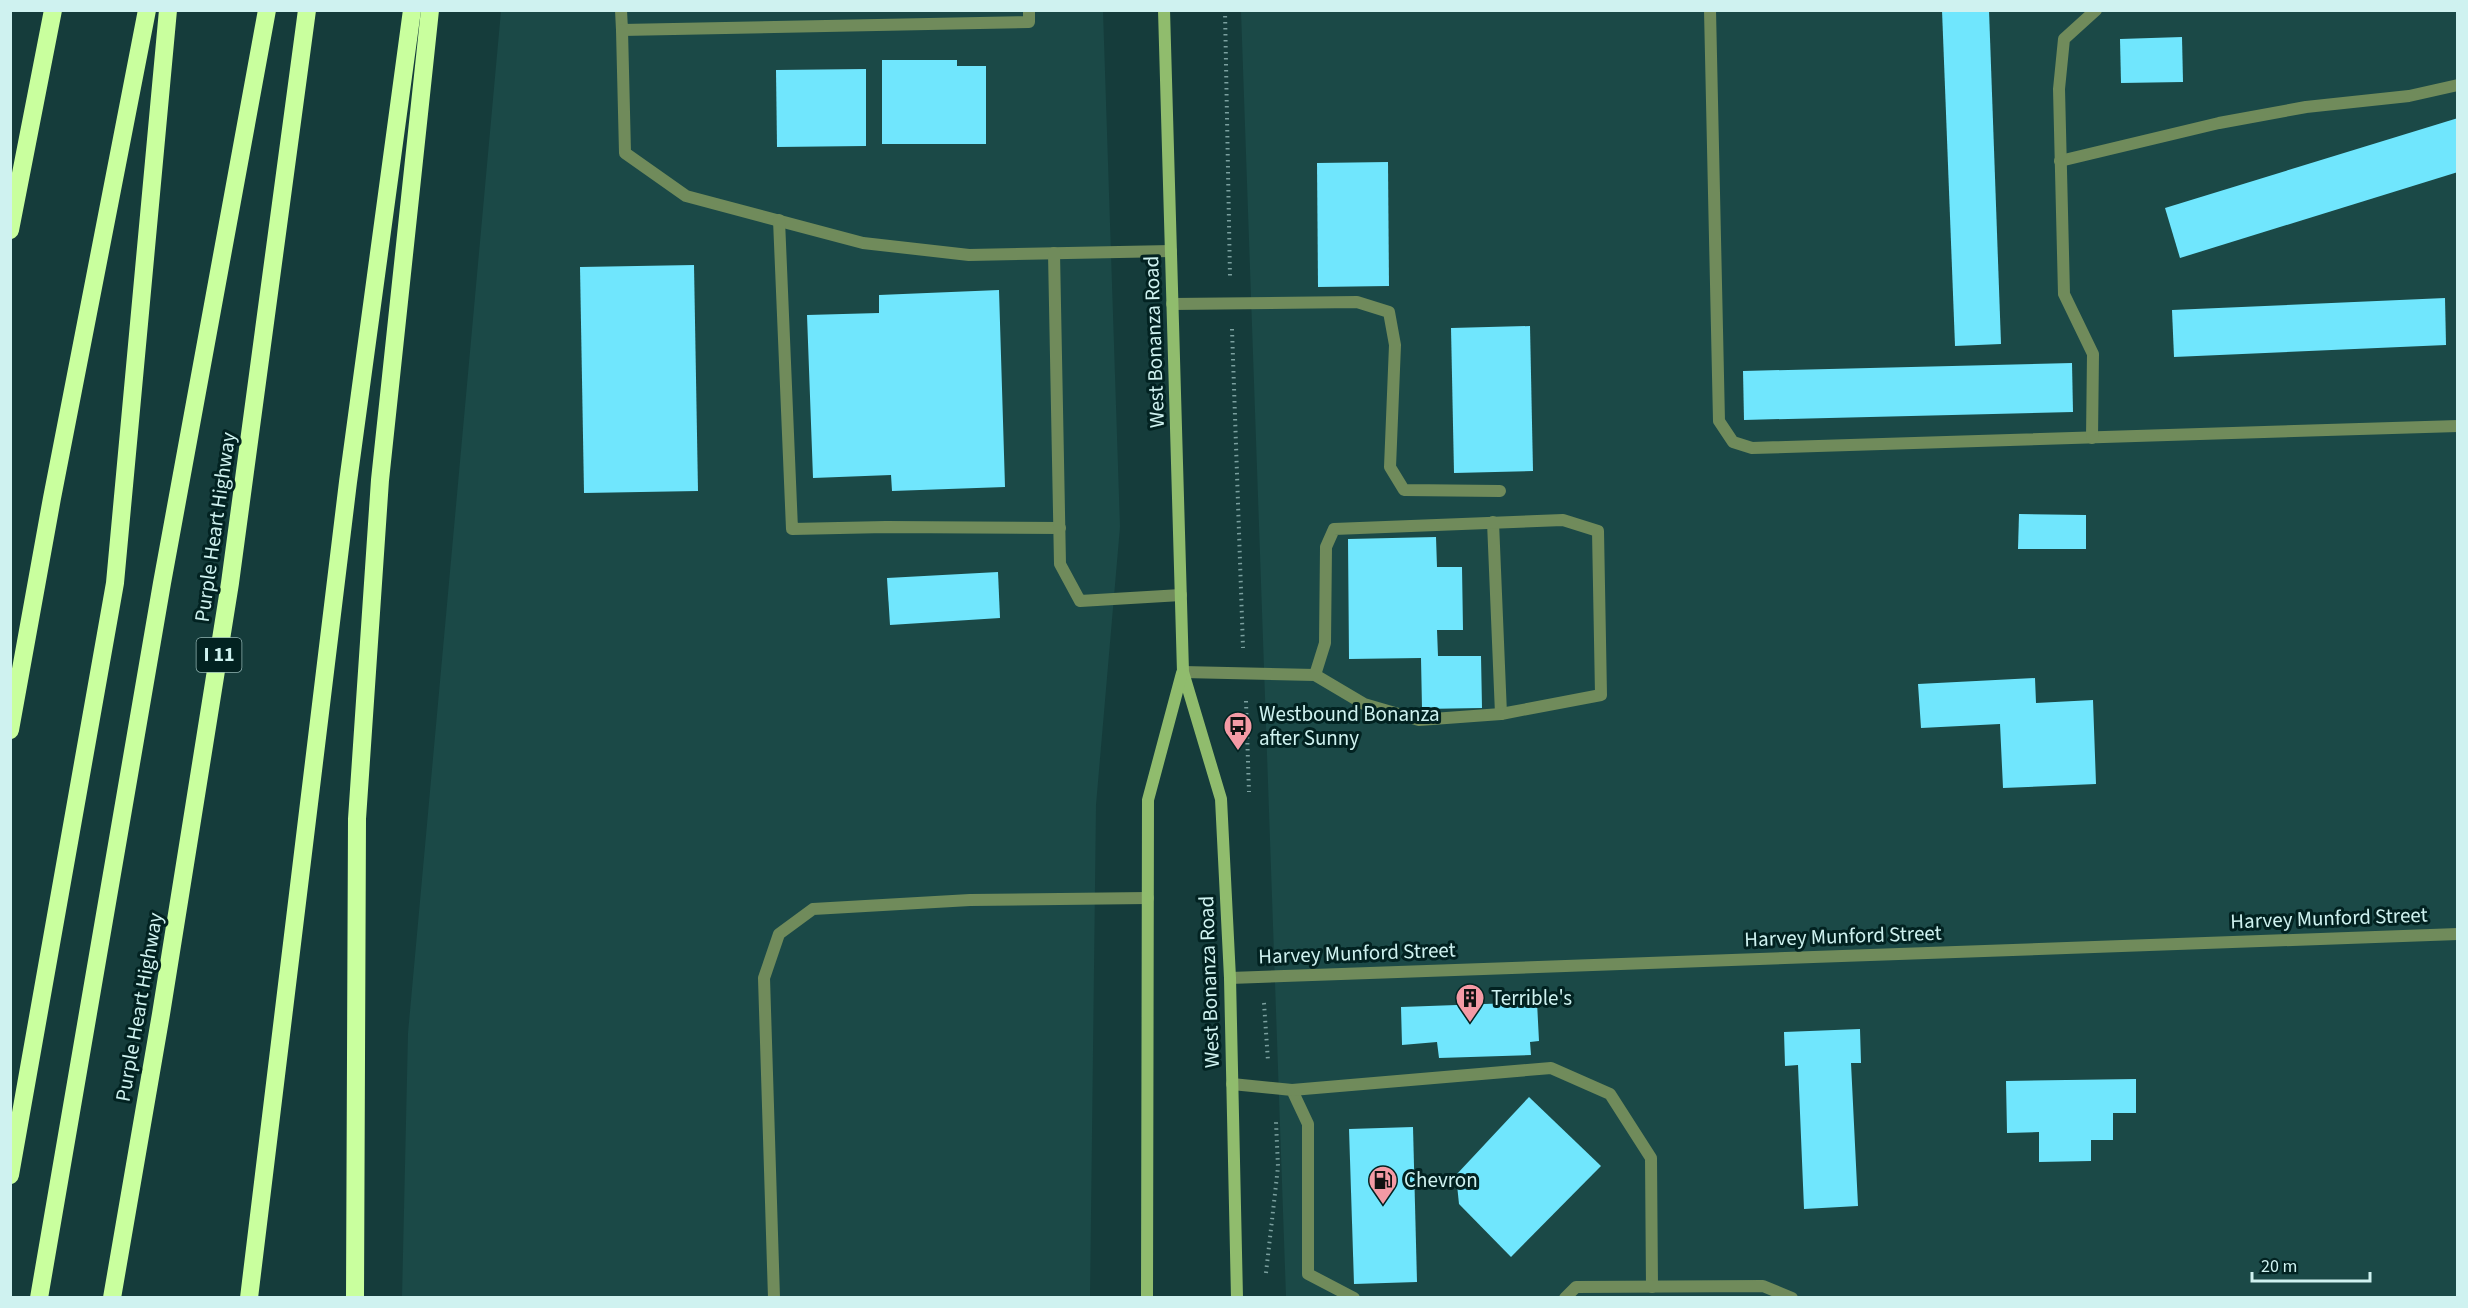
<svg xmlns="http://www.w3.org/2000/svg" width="2468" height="1308" font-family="'Source Sans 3',sans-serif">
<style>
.built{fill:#1b4947}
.building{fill:#70e6fd}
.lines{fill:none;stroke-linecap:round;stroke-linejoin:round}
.path{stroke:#7ba09f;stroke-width:4;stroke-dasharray:1.5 4.5;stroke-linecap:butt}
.service{stroke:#708b5b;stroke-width:12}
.minor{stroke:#708b5b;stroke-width:12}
.secondary{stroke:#90bc6d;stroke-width:12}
.motorway{stroke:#c9ff9e;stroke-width:18}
.labels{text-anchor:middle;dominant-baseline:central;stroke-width:6;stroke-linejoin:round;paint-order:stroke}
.shield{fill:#022221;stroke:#92b4b2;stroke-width:1.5}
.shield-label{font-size:20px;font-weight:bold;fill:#cff2f0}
.street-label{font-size:21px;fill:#cff2f0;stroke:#022221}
.poi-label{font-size:21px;fill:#cff2f0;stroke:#022221;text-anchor:start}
</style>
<rect width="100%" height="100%" fill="#153c3b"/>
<!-- built -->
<g class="built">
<polygon points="501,11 1103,11 1120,527 1096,805 1090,1297 402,1298 408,1033"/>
<polygon points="1241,11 2457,11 2457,1297 1286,1297"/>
</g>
<!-- building -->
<g class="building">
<polygon points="1942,10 1989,10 2001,344 1955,346"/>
<polygon points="2182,37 2183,82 2121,83 2120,39"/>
<polygon points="882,60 957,60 957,66 986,66 986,144 882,144"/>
<polygon points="866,69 866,146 777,147 776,70"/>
<polygon points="2458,118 2458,172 2180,258 2165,208"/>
<polygon points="1388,162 1389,286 1318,287 1317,163"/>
<polygon points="694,265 698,491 584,493 580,267"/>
<polygon points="999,290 1005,487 892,491 891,475 813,478 807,315 879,313 879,295"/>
<polygon points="2445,298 2446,345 2174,357 2172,310"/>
<polygon points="1530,326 1533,471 1454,473 1451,328"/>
<polygon points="2072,363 2073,412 1744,420 1743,371"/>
<polygon points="2019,514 2086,515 2086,549 2018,549"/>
<polygon points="1436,537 1437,567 1462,567 1463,630 1437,630 1438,656 1481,656 1482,708 1422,709 1421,658 1349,659 1348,539"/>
<polygon points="998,572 1000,618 890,625 887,578"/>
<polygon points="2035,678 2036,703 2093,700 2096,784 2003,788 2000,724 1921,728 1918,684"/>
<polygon points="1537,1002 1539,1041 1530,1042 1531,1055 1439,1058 1437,1042 1402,1045 1401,1007"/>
<polygon points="1860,1029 1861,1063 1851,1063 1858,1206 1804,1209 1798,1065 1785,1066 1784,1032"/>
<polygon points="2136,1079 2136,1113 2113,1113 2113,1140 2091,1140 2091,1161 2039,1162 2039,1132 2007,1133 2006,1081"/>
<polygon points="1529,1097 1601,1166 1511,1257 1459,1204 1456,1175"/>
<polygon points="1413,1127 1417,1282 1354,1284 1349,1129"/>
</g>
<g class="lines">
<!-- path -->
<g class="path">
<polyline points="1225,10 1230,277"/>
<polyline points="1232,329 1243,648"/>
<polyline points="1246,701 1249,792"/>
<polyline points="1264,1003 1268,1061"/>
<polyline points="1266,1273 1278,1167 1276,1122"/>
</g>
<!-- service -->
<g class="service">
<polyline points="621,10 622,30 1029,22 1029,10"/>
<polyline points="1710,10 1719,421 1733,442 1752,448 2458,426"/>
<polyline points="622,30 625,153 686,196 863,243 969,255 1171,251"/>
<polyline points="2060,161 2219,123 2306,107 2409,96 2458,85"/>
<polyline points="779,220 792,529 886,527 1060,528"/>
<polyline points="1054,253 1060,564 1080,601 1181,595"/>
<polyline points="1172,304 1357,302 1389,312 1395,345 1390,467 1404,490 1500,491"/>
<polyline points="2092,438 2093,354 2064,294 2059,89 2064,39 2096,10"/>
<polyline points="1493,522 1501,714"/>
<polyline points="1183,672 1315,675 1364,704 1419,720 1501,714 1601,695 1598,531 1563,520 1334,529 1326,547 1325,643 1315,675"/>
<polyline points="1232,1084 1292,1090 1308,1124 1308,1274 1354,1298"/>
<polyline points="1292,1090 1551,1068 1610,1094 1651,1158 1652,1287"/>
<polyline points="774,1298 764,978 779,934 813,909 970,900 1148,898"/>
<polyline points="1565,1298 1576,1287 1763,1286 1792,1298"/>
</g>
<!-- minor -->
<polyline class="minor" points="1230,978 2458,934"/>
<!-- secondary -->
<g class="secondary">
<polyline points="1164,10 1183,672 1221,799 1230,978 1237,1298"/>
<polyline points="1147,1298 1148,800 1182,673"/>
</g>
<!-- motorway -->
<g class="motorway">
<polyline points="10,230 53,10"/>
<polyline points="10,730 52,498 147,10"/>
<polyline points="10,1175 115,583 168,10"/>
<polyline points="39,1298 162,583 267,10"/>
<polyline points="112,1298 161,1014 230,583 307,10"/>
<polyline points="249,1298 348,482 412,10"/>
<polyline points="355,1298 357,819 380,480 430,10"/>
</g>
</g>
<!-- icons -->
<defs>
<g id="bus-pin" transform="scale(1.5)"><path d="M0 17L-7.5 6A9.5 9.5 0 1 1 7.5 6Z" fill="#f49aa5" stroke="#022221"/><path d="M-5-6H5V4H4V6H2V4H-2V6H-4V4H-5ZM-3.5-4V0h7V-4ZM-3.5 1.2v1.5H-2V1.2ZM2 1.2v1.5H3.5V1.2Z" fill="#111"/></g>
<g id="building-pin" transform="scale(1.5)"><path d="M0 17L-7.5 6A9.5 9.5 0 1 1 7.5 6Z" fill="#f49aa5" stroke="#022221"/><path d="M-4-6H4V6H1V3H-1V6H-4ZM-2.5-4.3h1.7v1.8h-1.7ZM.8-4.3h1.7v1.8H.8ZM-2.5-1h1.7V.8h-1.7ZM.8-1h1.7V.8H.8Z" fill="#111"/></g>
<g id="fuel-pin" transform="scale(1.5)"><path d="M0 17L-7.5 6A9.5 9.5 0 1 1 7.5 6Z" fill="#f49aa5" stroke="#022221"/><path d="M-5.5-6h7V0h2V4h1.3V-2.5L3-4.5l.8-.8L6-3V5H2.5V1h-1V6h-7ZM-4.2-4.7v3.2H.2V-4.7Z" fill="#111"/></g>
</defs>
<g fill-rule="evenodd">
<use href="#bus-pin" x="1238" y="726"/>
<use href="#building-pin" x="1470" y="998"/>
<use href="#fuel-pin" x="1383" y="1180"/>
</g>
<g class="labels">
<!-- shield labels -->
<rect class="shield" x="196.5" y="638" width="45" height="34" rx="4.5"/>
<g class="shield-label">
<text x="219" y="655">I 11</text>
</g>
<!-- street labels -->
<g class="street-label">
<text transform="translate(1154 342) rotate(-92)">West Bonanza Road</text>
<text transform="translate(215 527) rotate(-82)">Purple Heart Highway</text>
<text transform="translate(2329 918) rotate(-2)">Harvey Munford Street</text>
<text transform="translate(1843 936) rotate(-2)">Harvey Munford Street</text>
<text transform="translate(1357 953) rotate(-2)">Harvey Munford Street</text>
<text transform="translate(1209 982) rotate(-92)">West Bonanza Road</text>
<text transform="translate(139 1007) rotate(-80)">Purple Heart Highway</text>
</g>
<!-- poi labels -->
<g class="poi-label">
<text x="1259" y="714">Westbound Bonanza<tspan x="1259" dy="24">after Sunny</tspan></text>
<text x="1491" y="998">Terrible's</text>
<text x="1404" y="1180">Chevron</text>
</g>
</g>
<!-- border -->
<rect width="2468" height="1308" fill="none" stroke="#cff2f0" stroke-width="24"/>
<!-- scale -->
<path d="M2252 1272v9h118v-9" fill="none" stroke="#cff2f0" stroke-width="3"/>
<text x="2261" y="1272" font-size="18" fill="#cff2f0" stroke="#022221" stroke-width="4.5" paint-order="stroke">20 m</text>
</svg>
